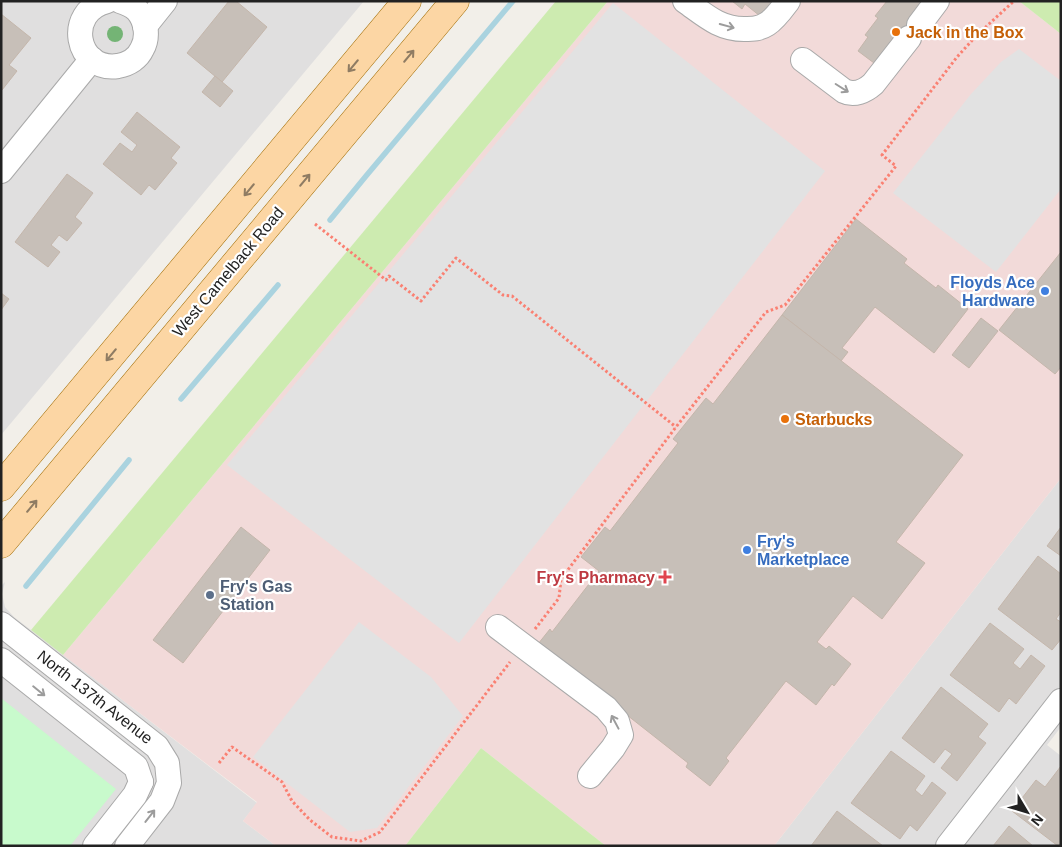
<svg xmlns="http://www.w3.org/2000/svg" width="1062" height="847" font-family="Helvetica,sans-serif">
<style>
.residential{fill:#e0dfdf}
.commercial{fill:#f2dad9}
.grass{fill:#cdebb0}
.park{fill:#c8facc}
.parking{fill:#e2e2e2}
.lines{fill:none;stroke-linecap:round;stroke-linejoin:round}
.stream{stroke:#aad3df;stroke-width:5.5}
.building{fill:#c7bfb8;stroke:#c4b6ab}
.minor-casing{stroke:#a9a9a9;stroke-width:26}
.major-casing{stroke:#a06b00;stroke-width:29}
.path{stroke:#fa8072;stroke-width:3;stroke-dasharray:2.5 2.5;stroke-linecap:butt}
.minor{stroke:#fff;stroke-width:24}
.major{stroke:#fcd6a4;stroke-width:28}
.tree{fill:#74b475}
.oneway{stroke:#9c9c9c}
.oneway2{stroke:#8f7c63}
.food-dot{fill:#e8710a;stroke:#fff;stroke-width:2}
.shop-dot{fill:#3f7fe0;stroke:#fff;stroke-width:2}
.health-dot{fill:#e0444e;stroke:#fff;stroke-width:2}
.service-dot{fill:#5c6f8a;stroke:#fff;stroke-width:2}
.labels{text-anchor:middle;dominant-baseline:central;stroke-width:4.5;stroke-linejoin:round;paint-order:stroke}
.food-label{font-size:16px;font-weight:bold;fill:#c56008;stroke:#fff;text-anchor:start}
.street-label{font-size:16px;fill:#222;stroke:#fff}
.shop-label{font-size:16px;font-weight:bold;fill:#366cbe;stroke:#fff;text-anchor:end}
.health-label{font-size:16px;font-weight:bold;fill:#be3a42;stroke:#fff;text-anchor:end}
.service-label{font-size:16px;font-weight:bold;fill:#4e5e75;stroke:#fff;text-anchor:start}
</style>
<rect width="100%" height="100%" fill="#f2efe9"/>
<!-- residential -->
<g class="residential">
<polygon points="1,1 364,1 1,435"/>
<polygon points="1061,478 1061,727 1047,745 1061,756 1061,846 774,846"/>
<polygon points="5,582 2,594 5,607 14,617 257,803 243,821 276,846 1,846 1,586"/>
</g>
<!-- commercial -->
<polygon class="commercial" points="608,1 1019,1 1061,34 1061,478 774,846 606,846 481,748 405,846 276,846 243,821 257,802 63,655"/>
<!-- grass -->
<g class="grass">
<polygon points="556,1 608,1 63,655 31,630"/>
<polygon points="1019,1 1061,1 1061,34"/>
<polygon points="481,748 606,846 405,846"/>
</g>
<!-- park -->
<polygon class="park" points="1,698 116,789 70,846 1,846"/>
<!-- parking -->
<g class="parking">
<polygon points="613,3 825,171 459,643 227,465"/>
<polygon points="1019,49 1061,81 1061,189 996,272 893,193 971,94 1001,62"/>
<polygon points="359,622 431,677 463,716 377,828 350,832 253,757"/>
</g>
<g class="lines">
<!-- stream -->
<g class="stream">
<polyline points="330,220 366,176 513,1"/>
<polyline points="181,399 278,285"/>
<polyline points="26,586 129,460"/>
</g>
</g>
<!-- building -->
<g class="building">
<polygon points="229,1 236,1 267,27 222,82 187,53"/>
<polygon points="732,1 779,1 765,20 745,4 742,9"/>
<polygon points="887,1 919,1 926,7 926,31 916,43 878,66 858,51 868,37 865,35 878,18 875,16"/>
<polygon points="1,14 31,38 9,65 17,71 2,90"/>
<polygon points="215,76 233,91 220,107 202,92"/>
<polygon points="137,112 180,147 171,158 177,163 155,190 149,185 141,195 103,164 120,143 132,152 137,145 121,132"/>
<polygon points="67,174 93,193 75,217 82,223 67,241 59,235 51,245 60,252 48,267 15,242"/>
<polygon points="856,219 907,259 904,263 936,288 938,285 968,309 934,353 875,307 842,348 848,352 841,361 782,315"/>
<polygon points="1061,252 1061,367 1055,374 999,330"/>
<polygon points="1,293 9,299 1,310"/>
<polygon points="782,315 963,455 896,542 925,563 882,619 853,596 817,642 826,649 829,646 851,664 834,686 832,684 816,705 786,681 726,758 729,761 710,786 686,767 688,763 557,660 534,649 550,629 552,632 599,571 581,557 605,527 610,531 678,443 673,439 706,398 713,404"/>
<polygon points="981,318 998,331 969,368 952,355"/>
<polygon points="241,527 270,550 183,663 153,640"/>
<polygon points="1061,527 1061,556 1047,546"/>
<polygon points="1038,556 1061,574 1061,612 1056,619 1061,622 1061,639 1052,650 998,609"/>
<polygon points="990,623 1024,649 1013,663 1020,669 1031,655 1045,666 1016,704 1009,698 999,712 950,675"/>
<polygon points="941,687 988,724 978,737 986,743 957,781 941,768 952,754 945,749 934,763 902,738"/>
<polygon points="891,751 925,776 915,790 922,796 932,782 946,793 917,831 910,825 900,839 851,803"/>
<polygon points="1061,766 1061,846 1058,846 1012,811 1036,780 1045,787"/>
<polygon points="837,811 883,846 811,846"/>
<polygon points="1009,826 1033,846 993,846"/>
</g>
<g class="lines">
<!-- minor casing -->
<g class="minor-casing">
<g id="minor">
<path d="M107 1C65 11 75 72 118 66 129 64 138 58 142 49 149 37 146 20 137 10 132 5 126 3 120 1"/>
<path d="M685 1C705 15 719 29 744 29 753 29 759 29 767 24 775 19 782 9 788 1"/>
<polyline points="919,25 937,1"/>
<polyline points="145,26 165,1"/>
<path d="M803 60 844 91C854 96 865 91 873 84L909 38"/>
<polyline points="1,171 92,59"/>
<polyline points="1,624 157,747 167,763 169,783 162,801 127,846"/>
<polyline points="498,627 606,708 617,721 621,735 613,748 590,776"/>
<polyline points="1,660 136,767 141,782"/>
<polyline points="95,846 135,795 141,782"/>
<polyline points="948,846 1061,701"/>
</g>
</g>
<!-- major casing -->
<g class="major-casing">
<g id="major">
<polyline points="1,487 407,1"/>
<polyline points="1,544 455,1"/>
</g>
</g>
<!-- path -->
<g class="path">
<polyline points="315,224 386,280 389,276 421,301 456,258 503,295 512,296 676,427"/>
<polyline points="535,629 559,598 561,579 676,427 766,312 785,305 896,166 882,155 957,57 977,35 1014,1"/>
<polyline points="219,763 232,747 282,782 292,801 310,820 332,837 361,841 380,832 510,662"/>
</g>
<!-- minor -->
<use href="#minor" class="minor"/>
<!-- major -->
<use href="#major" class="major"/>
</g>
<!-- trees -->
<circle class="tree" cx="115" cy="34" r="8"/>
<!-- one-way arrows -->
<defs><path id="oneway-shaft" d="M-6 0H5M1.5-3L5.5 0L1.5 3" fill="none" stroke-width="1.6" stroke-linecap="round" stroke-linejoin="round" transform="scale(1.25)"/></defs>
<g class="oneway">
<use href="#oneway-shaft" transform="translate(727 26) rotate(15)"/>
<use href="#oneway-shaft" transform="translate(842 88) rotate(32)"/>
<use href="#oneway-shaft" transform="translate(39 691) rotate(39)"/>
<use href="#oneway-shaft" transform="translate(615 722) rotate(-118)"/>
<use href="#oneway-shaft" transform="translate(150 816) rotate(-52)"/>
</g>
<g class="oneway2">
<use href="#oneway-shaft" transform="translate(409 56) rotate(-50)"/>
<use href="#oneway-shaft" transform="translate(353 66) rotate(130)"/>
<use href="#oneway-shaft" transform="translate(305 180) rotate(-50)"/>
<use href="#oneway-shaft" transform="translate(249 190) rotate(130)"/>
<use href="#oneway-shaft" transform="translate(111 355) rotate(130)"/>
<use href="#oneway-shaft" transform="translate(32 506) rotate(-50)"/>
</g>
<!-- markers -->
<g class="food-dot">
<circle cx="896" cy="32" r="5"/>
<circle cx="785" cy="419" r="5"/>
</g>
<g class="shop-dot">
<circle cx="1045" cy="291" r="5"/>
<circle cx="747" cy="550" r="5"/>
</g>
<path class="health-dot" d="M662.5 569.5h5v5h5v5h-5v5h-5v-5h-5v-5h5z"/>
<circle class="service-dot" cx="210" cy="595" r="5"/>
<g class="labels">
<!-- food labels -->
<g class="food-label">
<text x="906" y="32">Jack in the Box</text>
<text x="795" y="419">Starbucks</text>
</g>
<!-- street labels -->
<g class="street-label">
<text transform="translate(228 272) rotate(-50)">West Camelback Road</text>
<text transform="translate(95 697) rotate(38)">North 137th Avenue</text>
</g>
<!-- shop labels -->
<g class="shop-label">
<text x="1035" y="282">Floyds Ace<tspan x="1035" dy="18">Hardware</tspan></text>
<text x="757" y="541" text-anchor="start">Fry's<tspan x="757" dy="18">Marketplace</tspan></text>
</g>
<!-- health labels -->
<g class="health-label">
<text x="655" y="577">Fry's Pharmacy</text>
</g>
<!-- service labels -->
<g class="service-label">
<text x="220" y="586">Fry's Gas<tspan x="220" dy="18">Station</tspan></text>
</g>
</g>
<!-- border -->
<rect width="1062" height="847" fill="none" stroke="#222222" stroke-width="5"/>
<!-- north arrow -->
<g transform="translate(1027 812) rotate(128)" stroke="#ffffff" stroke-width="4" paint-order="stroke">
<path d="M0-4L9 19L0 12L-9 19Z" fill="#222222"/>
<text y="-8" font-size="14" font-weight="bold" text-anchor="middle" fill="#222222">N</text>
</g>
</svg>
